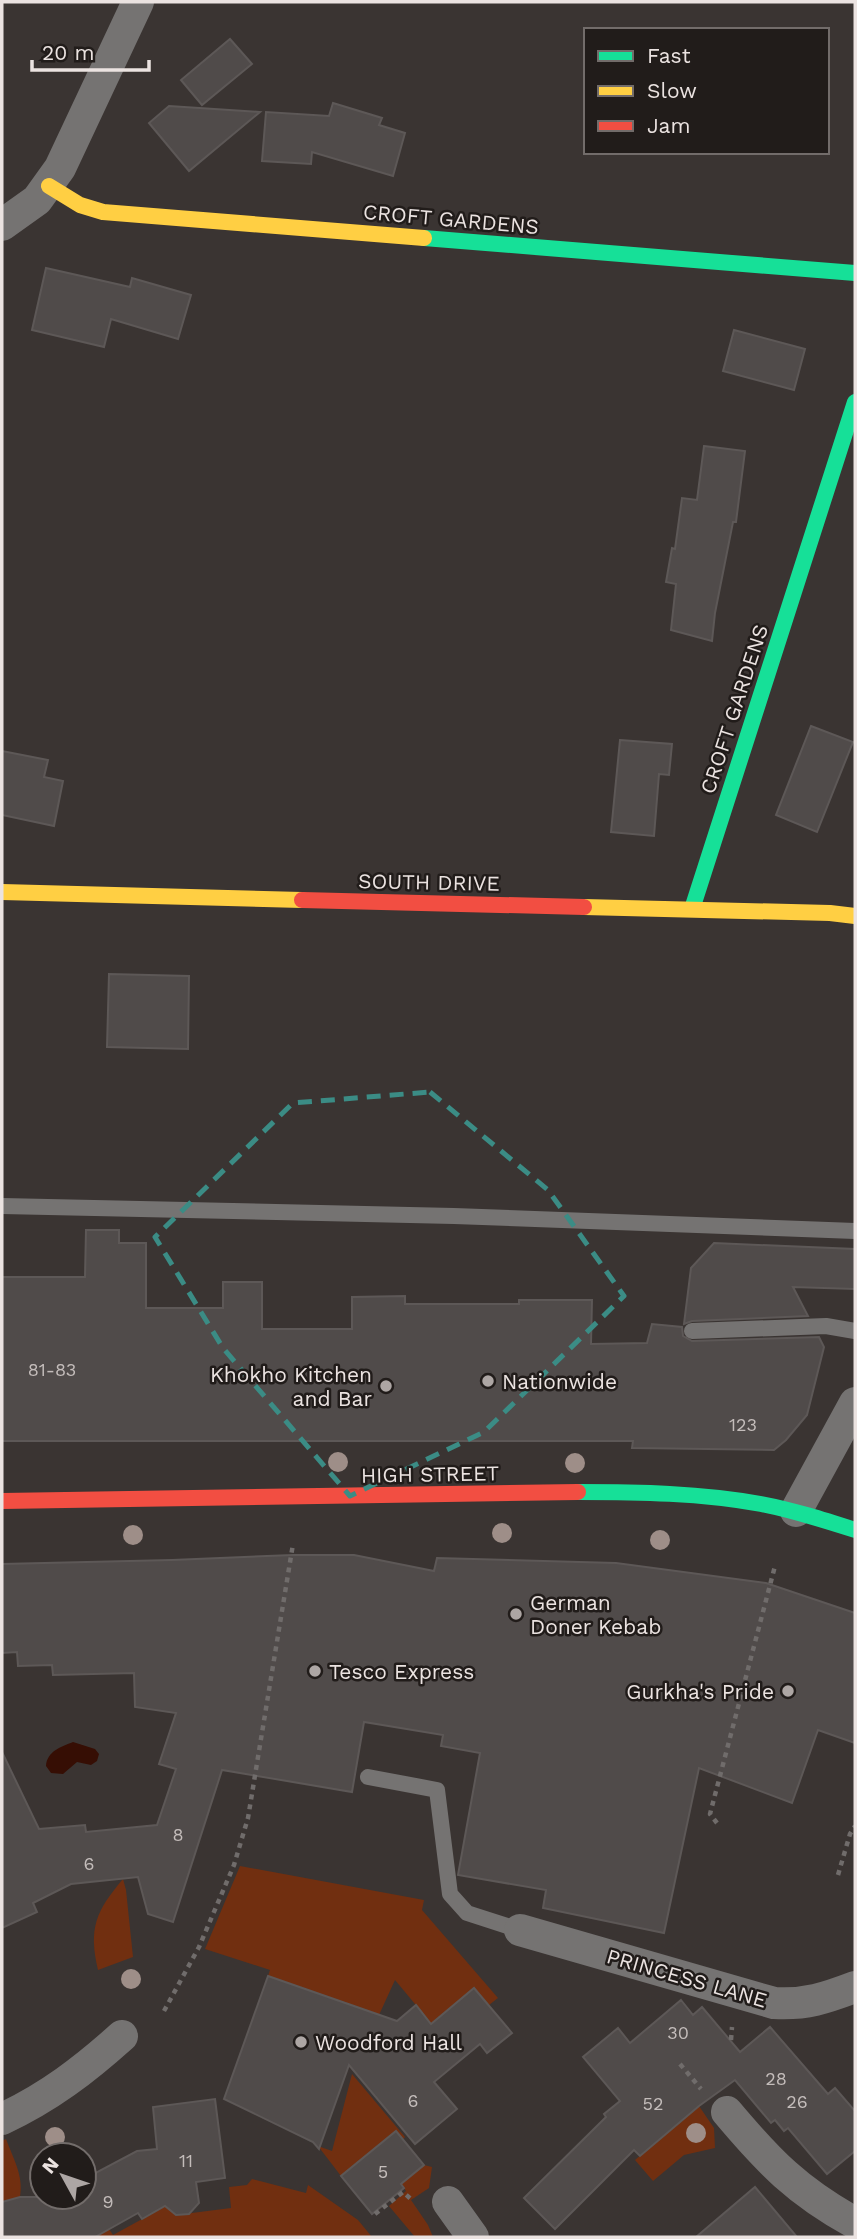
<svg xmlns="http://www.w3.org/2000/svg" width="857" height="2239" font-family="'Work Sans',sans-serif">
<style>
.green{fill:#712f10}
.water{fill:#360e04}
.building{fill:#504b4a;stroke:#5d5857;stroke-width:2}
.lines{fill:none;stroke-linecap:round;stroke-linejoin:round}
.path{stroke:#706c6b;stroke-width:4.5;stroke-dasharray:5 5;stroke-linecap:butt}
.lane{stroke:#757372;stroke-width:16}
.street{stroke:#757372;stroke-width:32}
.fast{stroke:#16e098;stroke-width:16}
.slow{stroke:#ffcf43;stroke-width:16}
.jam{stroke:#f24e42;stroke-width:16}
.tree{fill:#9e8e88}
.marked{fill:none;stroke:#3b8c85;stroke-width:5;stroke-dasharray:14 9;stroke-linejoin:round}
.poi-dot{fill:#ada6a4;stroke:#211c1a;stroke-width:2.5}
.labels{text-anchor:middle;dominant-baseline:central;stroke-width:5;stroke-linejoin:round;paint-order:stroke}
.number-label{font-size:18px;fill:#c4bdbb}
.street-label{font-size:21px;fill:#ebe3e1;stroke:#211c1a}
.poi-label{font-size:21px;fill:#ebe3e1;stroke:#211c1a;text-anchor:start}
</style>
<rect width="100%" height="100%" fill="#3a3432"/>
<!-- green -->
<g class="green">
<polygon points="240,1866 424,1900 422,1910 498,1998 489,2005 474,1988 433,2022 450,2046 395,1980 379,2015 268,1976 270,1970 205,1949"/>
<path d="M123 1879 126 1890 133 1957 98 1970C88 1928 96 1911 123 1879Z"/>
<polygon points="352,2074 405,2137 403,2139 396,2131 341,2176 318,2146 332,2151"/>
<polygon points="699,2106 714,2128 715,2148 684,2155 653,2181 635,2160"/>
<path d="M6 2139C13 2158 24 2176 20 2197L2 2202V2141Z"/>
<polygon points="424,2165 432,2167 429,2188 411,2200 428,2225 433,2237 415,2237 389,2206 406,2191 401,2184"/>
<polygon points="252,2179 306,2193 308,2185 358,2220 372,2237 95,2237 109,2229 113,2235 166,2206 176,2215 231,2208 229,2187 247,2185"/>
</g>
<!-- water -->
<path class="water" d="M73 1742 95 1749 99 1754 97 1761 91 1765 77 1762 63 1774 51 1773 46 1766C47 1751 61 1747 73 1742Z"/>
<!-- building -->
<g class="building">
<polygon points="230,39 252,64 202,105 181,80"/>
<polygon points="333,103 382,118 379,125 405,133 393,176 312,152 311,164 262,161 266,112 329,116"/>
<polygon points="169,106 260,112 189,171 149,123"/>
<polygon points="46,268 130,287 132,278 191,295 178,339 111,319 104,347 32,330"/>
<polygon points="734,330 805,349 794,390 723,371"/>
<polygon points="704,446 745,451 736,522 733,522 715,613 712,641 671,630 676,584 666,582 672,548 675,549 682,498 697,500"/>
<polygon points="811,726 853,742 817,832 776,815"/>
<polygon points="620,740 672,744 669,775 659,774 654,836 611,832"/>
<polygon points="2,751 48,760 44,777 63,781 54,826 2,815"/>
<polygon points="109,974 189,976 188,1049 107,1047"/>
<polygon points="86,1230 119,1230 119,1243 146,1243 146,1308 223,1308 223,1282 262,1282 262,1329 352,1329 352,1297 405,1296 405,1304 519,1304 519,1300 592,1300 591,1344 647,1343 652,1324 682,1327 683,1336 692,1341 819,1337 824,1347 807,1415 786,1440 774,1450 632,1448 633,1441 2,1441 2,1277 85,1277"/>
<polygon points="714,1243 855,1249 855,1289 793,1287 808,1316 692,1321 684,1324 691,1268"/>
<polygon points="293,1555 354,1555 434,1571 437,1558 616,1563 766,1583 855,1613 855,1743 818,1730 792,1803 699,1768 664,1933 543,1908 546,1890 458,1875 480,1753 441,1746 443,1735 364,1722 352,1792 222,1770 173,1922 148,1914 138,1877 71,1884 33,1903 37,1912 2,1928 2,1752 39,1829 85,1825 86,1832 157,1825 176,1769 159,1764 176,1713 135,1707 134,1673 53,1675 52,1665 18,1666 17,1652 2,1653 2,1564 172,1560"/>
<polygon points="268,1976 397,2021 416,2005 431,2024 474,1988 512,2033 487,2053 480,2044 434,2082 457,2109 415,2144 349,2065 319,2149 313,2142 224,2099"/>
<polygon points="681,2000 693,2015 702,2007 740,2052 770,2027 828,2094 835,2088 855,2111 855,2151 827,2174 788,2128 784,2131 775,2120 771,2123 735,2080 699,2106 640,2156 634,2150 555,2229 524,2198 606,2117 604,2114 620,2101 583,2057 618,2028 630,2043"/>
<polygon points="215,2099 225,2178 196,2182 199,2203 189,2214 176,2215 165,2206 142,2219 138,2213 95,2237 2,2237 2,2202 20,2197 84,2197 84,2179 137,2151 157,2149 153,2107"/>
<polygon points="396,2131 424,2165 401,2184 404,2188 372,2214 341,2176"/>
<polygon points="755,2187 797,2237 696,2237"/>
</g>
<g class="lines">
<!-- path -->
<g class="path">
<polyline points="717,1823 710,1814 775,1566"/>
<polyline points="838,1875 850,1834 855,1826"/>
<polyline points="164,2011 199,1947 234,1865 248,1818 293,1544"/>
<polyline points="731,2040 732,2027"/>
<polyline points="680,2064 701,2089"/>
<polyline points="375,2214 403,2192 413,2201"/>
</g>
<!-- lane -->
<g class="lane">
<polyline points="2,1206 454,1216 855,1231"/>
<polyline points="692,1331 826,1326 855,1331"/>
<polyline points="368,1777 437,1790 450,1894 467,1913 520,1930"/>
</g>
<!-- street -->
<g class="street">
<polyline points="2,225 37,200 60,168 138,2"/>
<polyline points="796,1511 855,1403"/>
<path d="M520 1930 774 2003C806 2005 826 1998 855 1987"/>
<path d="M727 2112C769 2162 797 2191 855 2223"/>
<path d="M2 2119C49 2097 84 2070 122 2036"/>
<polyline points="448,2202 473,2237"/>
</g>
<!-- fast -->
<g class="fast">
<polyline points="424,238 855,273"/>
<polyline points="692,909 855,402"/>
<path d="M578 1492C638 1492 701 1493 761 1504 793 1510 824 1520 855 1530"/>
</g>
<!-- slow -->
<g class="slow">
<polyline points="49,186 80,205 103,212 424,238"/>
<polyline points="2,892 302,900"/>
<polyline points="584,907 830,913 855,916"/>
</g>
<!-- jam -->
<g class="jam">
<polyline points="302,900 584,907"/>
<polyline points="2,1501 578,1492"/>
</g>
</g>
<!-- trees -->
<g class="tree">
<circle cx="338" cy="1462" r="10"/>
<circle cx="575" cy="1463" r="10"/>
<circle cx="502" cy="1533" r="10"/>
<circle cx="133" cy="1535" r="10"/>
<circle cx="660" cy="1540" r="10"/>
<circle cx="131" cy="1979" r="10"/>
<circle cx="696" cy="2133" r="10"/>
<circle cx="55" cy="2137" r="10"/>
</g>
<!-- marked area -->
<path class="marked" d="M430 1092 548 1190 624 1296 484 1432 350 1496 223 1348 155 1237 293 1103Z"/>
<!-- markers -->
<g class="poi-dot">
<circle cx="488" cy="1381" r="7"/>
<circle cx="386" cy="1386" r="7"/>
<circle cx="516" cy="1614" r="7"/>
<circle cx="315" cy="1671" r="7"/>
<circle cx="788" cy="1691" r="7"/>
<circle cx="301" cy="2042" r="7"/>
</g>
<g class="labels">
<!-- number labels -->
<g class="number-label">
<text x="52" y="1369">81-83</text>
<text x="743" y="1424">123</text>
<text x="178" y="1834">8</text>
<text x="89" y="1863">6</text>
<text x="678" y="2032">30</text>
<text x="776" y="2078">28</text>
<text x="413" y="2100">6</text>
<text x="797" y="2101">26</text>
<text x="653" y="2103">52</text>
<text x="186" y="2160">11</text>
<text x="383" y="2171">5</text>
<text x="108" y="2201">9</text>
</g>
<!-- street labels -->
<g class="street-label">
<text transform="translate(451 219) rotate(5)">CROFT GARDENS</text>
<text transform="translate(734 709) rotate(-72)">CROFT GARDENS</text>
<text transform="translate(429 882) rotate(1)">SOUTH DRIVE</text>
<text transform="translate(430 1474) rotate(-1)">HIGH STREET</text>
<text transform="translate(687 1978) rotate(16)">PRINCESS LANE</text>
</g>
<!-- poi labels -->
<g class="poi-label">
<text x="372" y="1374" text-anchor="end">Khokho Kitchen<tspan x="372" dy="24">and Bar</tspan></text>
<text x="502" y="1381">Nationwide</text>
<text x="530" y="1602">German<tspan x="530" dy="24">Doner Kebab</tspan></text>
<text x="329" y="1671">Tesco Express</text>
<text x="774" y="1691" text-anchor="end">Gurkha's Pride</text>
<text x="315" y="2042">Woodford Hall</text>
</g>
</g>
<!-- border -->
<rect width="857" height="2239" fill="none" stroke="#ebe3e1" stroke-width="7"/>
<!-- legend -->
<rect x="584" y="28" width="245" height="126" fill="#211c1a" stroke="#726c6a" stroke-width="2"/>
<rect x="598" y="51" width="35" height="10" fill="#16e098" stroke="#726c6a" stroke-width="2"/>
<text x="647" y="63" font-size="21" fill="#ebe3e1">Fast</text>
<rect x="598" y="86" width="35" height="10" fill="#ffcf43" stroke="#726c6a" stroke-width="2"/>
<text x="647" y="98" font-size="21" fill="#ebe3e1">Slow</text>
<rect x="598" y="121" width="35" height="10" fill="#f24e42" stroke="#726c6a" stroke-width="2"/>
<text x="647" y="133" font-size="21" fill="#ebe3e1">Jam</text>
<!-- north arrow -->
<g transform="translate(63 2176) rotate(310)"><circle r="33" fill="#211c1a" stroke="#726c6a" stroke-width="2"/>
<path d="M0-5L12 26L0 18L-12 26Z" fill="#ada6a4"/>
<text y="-10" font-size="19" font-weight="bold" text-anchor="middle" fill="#ebe3e1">N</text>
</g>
<!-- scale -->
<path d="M32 60v10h117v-10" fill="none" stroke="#ebe3e1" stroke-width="3.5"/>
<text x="42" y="60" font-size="21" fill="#ebe3e1" stroke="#211c1a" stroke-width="5" paint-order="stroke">20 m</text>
</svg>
